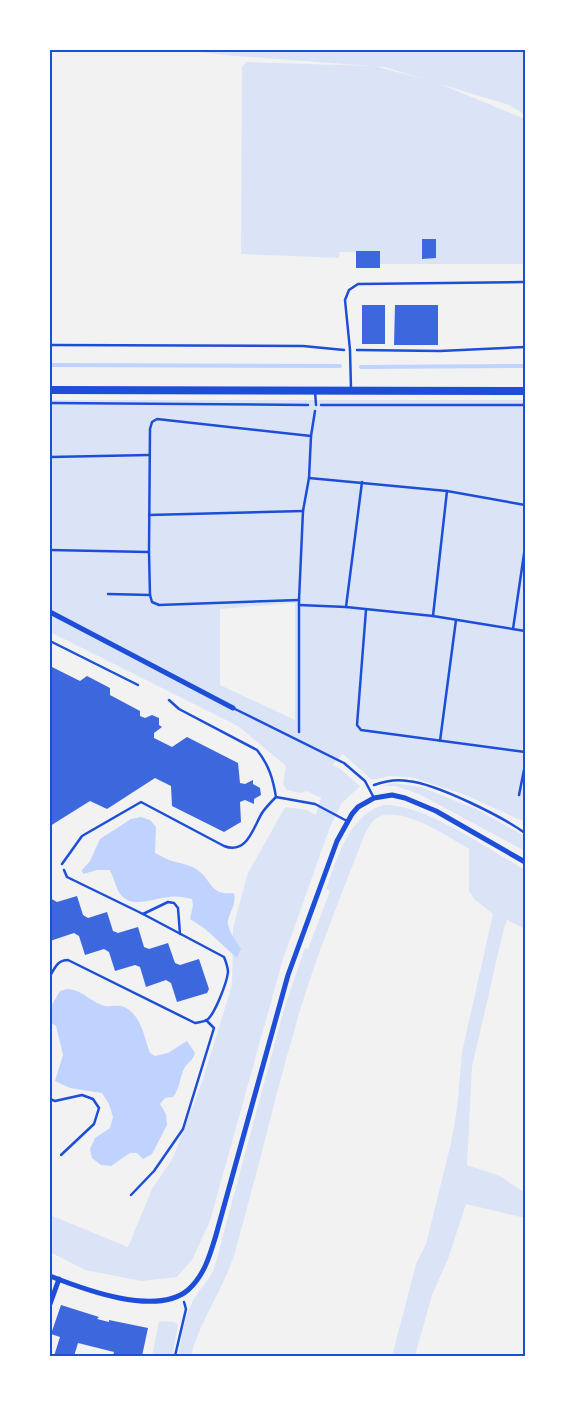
<svg xmlns="http://www.w3.org/2000/svg" width="575" height="1406" font-family="Quicksand,sans-serif">
<style>
.green{fill:#dbe4f7;fill-rule:evenodd}
.water{fill:#bfd3fe}
.lines{fill:none;stroke-linecap:round;stroke-linejoin:round}
.stream{stroke:#bfd3fe;stroke-width:4}
.building{fill:#3d67dc}
.path{stroke:#1d4ed8;stroke-width:2.5}
.service{stroke:#1d4ed8;stroke-width:2.5}
.minor{stroke:#1d4ed8;stroke-width:5}
.secondary{stroke:#1d4ed8;stroke-width:8}
.neatline{fill:none;stroke:#1d4ed8;stroke-width:2}
</style>
<rect width="100%" height="100%" fill="#f2f2f2"/>
<!-- green -->
<g class="green">
<polygon points="177,50 525,50 525,115 509,105 440,84 525,119 524,264 380,264 380,268 356,268 356,252 340,252 339,258 241,254 242,67 246,62 374,66 424,79 385,67 236,56"/>
<path d="M50 400H525V822L463 794 411 777 389 776 372 780 343 754 332 765 339 768 360 786 341 804 330 827 283 959 210 1221 192 1260 177 1277 142 1281 85 1270 50 1252V1215L128 1247 152 1189 173 1158 202 1082 232 985 233 928 247 875 285 807 307 810 316 815 321 798 307 791 300 793 287 790 283 784 286 766 238 726 50 632ZM295 603V720L220 685V609Z"/>
<polygon points="394,783 421,787 476,809 525,836 525,851 419,794 395,786 382,786"/>
<path d="M384 805C423 803 490 850 525 870V929L507 920 504 928 472 1067 467 1165 500 1176 525 1193V1218L466 1204 448 1259 432 1295 415 1356H392L416 1264 426 1244 451 1143 457 1109 462 1052 493 914 474 899 469 891V849C448 837 396 801 374 820 368 826 364 836 361 844 340 898 318 952 301 1007 277 1088 258 1171 235 1252 224 1289 200 1319 191 1356H178C182 1337 184 1315 194 1299 200 1288 208 1282 214 1269L284 1009 305 948 308 949 330 891 326 889C337 859 349 814 384 805Z"/>
<polygon points="159,1321 174,1322 178,1325 172,1356 152,1356"/>
</g>
<!-- water -->
<g class="water">
<path d="M141 817 150 820 156 827 155 853C159 855 164 858 169 860 178 863 188 864 196 869 213 880 209 896 234 893 237 907 227 914 228 924 229 933 237 941 241 949L237 958 204 928 190 919 193 905 192 899C184 897 177 896 169 897 155 898 132 909 121 895 116 889 114 878 110 870H97L83 874 82 870 90 861 100 839 131 819Z"/>
<path d="M67 989C83 990 88 1000 102 1005 108 1008 117 1004 124 1007 142 1015 144 1038 150 1053L155 1056 168 1053 187 1041 195 1053C193 1061 189 1061 185 1067 179 1077 181 1087 173 1097L165 1098 160 1104 166 1114 167 1125 152 1154 143 1159 137 1153H130L111 1166 101 1165 92 1158 90 1149 95 1138 110 1128 113 1117 109 1104 102 1093 70 1088 55 1081 63 1055 56 1026 50 1022V1008L60 991Z"/>
</g>
<g class="lines">
<!-- stream -->
<g class="stream">
<polyline points="50,365 340,366"/>
<polyline points="361,367 525,366"/>
</g>
</g>
<!-- building -->
<g class="building">
<polygon points="422,239 436,239 436,258 422,259"/>
<rect x="356" y="251" width="24" height="17"/>
<rect x="362" y="305" width="23" height="39"/>
<polygon points="395,305 438,305 438,345 394,345"/>
<polygon points="50,666 80,681 87,676 110,688 110,695 140,711 140,716 145,718 152,715 159,718 159,725 162,727 154,733 154,738 172,747 187,737 238,763 240,783 245,784 253,780 253,784 260,788 261,795 254,799 254,804 245,800 240,802 241,822 224,832 172,806 171,786 155,778 107,809 90,801 50,826"/>
<polygon points="77,896 83,915 88,918 107,912 113,931 118,933 138,927 144,947 149,949 168,943 175,963 180,965 199,959 209,989 207,993 177,1002 171,983 166,980 146,987 140,967 135,965 115,971 109,952 104,949 85,955 79,936 74,933 50,941 50,898 57,902"/>
<polygon points="61,1305 99,1317 97,1319 109,1322 109,1320 148,1328 142,1356 113,1356 114,1352 78,1343 74,1356 54,1356 60,1337 51,1334"/>
</g>
<g class="lines">
<!-- path -->
<g class="path">
<polyline points="50,345 303,346 344,350"/>
<polyline points="357,350 440,351 525,347"/>
<polyline points="50,403 308,405"/>
<polyline points="321,405 525,405"/>
<polyline points="50,457 149,455"/>
<polyline points="309,478 447,491 525,505"/>
<polyline points="149,515 303,511"/>
<polyline points="50,550 148,552"/>
<polyline points="108,594 150,595"/>
<polyline points="299,600 159,605 152,602 150,595 149,552 150,429 152,422 157,419 311,436"/>
<polyline points="299,605 346,607 433,616 525,631"/>
<polyline points="346,607 362,482"/>
<polyline points="366,610 357,725 361,730 525,752"/>
<polyline points="433,616 447,491"/>
<polyline points="513,629 525,547"/>
<polyline points="299,732 299,600 303,511 309,478 311,436 315,411"/>
<polyline points="440,741 456,620"/>
<path d="M374 785C385 781 396 779 408 781 437 784 501 816 525 833"/>
<polyline points="519,795 525,765"/>
<polyline points="143,914 168,902 174,903 178,908 180,934"/>
<path d="M50 976C55 968 57 960 68 960L195 1023C198 1022 204 1022 207 1020 215 1014 227 982 228 972 228 967 226 962 224 957L143 914 67 877 64 870"/>
<polyline points="50,1099 55,1101 82,1095 93,1099 99,1108 94,1124 61,1155"/>
<polyline points="131,1195 154,1171 183,1129 214,1028 206,1020"/>
<polyline points="175,1356 186,1309 184,1302"/>
</g>
<!-- service -->
<g class="service">
<polyline points="351,389 350,350 345,300 349,290 358,284 523,282"/>
<polyline points="315,391 316,405"/>
<polyline points="50,641 138,685"/>
<polyline points="233,708 344,763 365,781 374,798"/>
<polyline points="276,797 315,804 347,821"/>
<path d="M62 864 82 836 141 802 224 846C247 855 253 828 262 813 266 807 271 802 276 797 273 779 269 765 257 750L179 709 169 700"/>
</g>
<!-- minor -->
<g class="minor">
<polyline points="50,612 233,708"/>
<path d="M50 1276C83 1289 156 1317 188 1290 204 1276 210 1255 216 1235L288 975 337 841 352 814 358 807 374 798 392 795 405 798 436 811 525 862"/>
<polyline points="50,1304 59,1279"/>
</g>
<!-- secondary -->
<polyline class="secondary" points="50,390 525,391"/>
</g>
<!-- border -->
<rect width="575" height="1406" fill="none" stroke="#ffffff" stroke-width="102"/>
<rect x="51" y="51" width="473" height="1304" class="neatline"/>
</svg>
